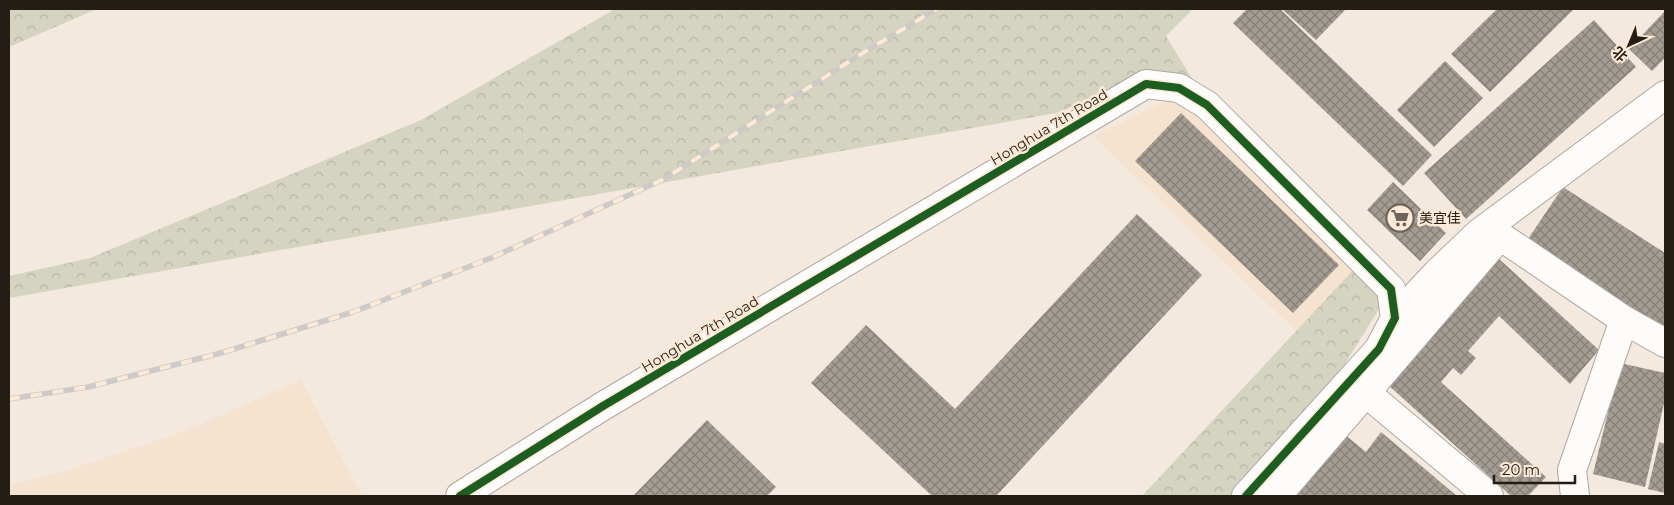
<svg xmlns="http://www.w3.org/2000/svg" width="1674" height="505" font-family="Montserrat,'Noto Sans SC',sans-serif">
<style>
.built{fill:#f5e3d0}
.forest{fill:url(#forest-crowns)}
.building{fill:url(#building-cross-hatch)}
.lines{fill:none;stroke-linecap:round;stroke-linejoin:round}
.minor-casing{stroke:#b0a8a0;stroke-width:30}
.minor{stroke:#fdfcfa;stroke-width:28}
.rail-casing{stroke:#cdcac7;stroke-width:5.5}
.rail{stroke:#fce9d6;stroke-width:4;stroke-dasharray:11;stroke-linecap:butt}
.cycleway-casing{stroke:#fce9d6;stroke-width:11}
.cycleway{stroke:#1b5e20;stroke-width:8}
.labels{text-anchor:middle;dominant-baseline:central;stroke-width:5;stroke-linejoin:round;paint-order:stroke}
.street-label{font-size:14px;fill:#241d16;stroke:#fce9d6}
.poi-label{font-size:14px;fill:#241d16;stroke:#fce9d6;text-anchor:start}
</style>
<defs>
<pattern id="forest-crowns" width="20" height="18" patternUnits="userSpaceOnUse" patternTransform="scale(1.25)"><rect width="20" height="18" fill="#d4d4c0"/><path d="M2 6a3 3 0 1 1 6 0M12 15a3 3 0 1 1 6 0" fill="none" stroke="#b6b6a4"/></pattern>
<pattern id="building-cross-hatch" width="8" height="8" patternUnits="userSpaceOnUse" patternTransform="scale(1.25)"><rect width="8" height="8" fill="#a49d94"/><path d="M0 0l8 8M0 8l8-8" fill="none" stroke="#857f78"/></pattern>
</defs>
<rect width="100%" height="100%" fill="#f4e9de"/>
<!-- built -->
<g class="built">
<polygon points="1177,96 1357,266 1296,331 1093,136"/>
<polygon points="301,380 362,496 9,496 9,485 65,471 185,431"/>
</g>
<!-- forest -->
<g class="forest">
<polygon points="9,9 97,9 9,47"/>
<polygon points="615,9 1193,9 1166,36 1197,87 1397,280 1340,372 1233,496 1142,496 1357,266 1152,74 1057,113 9,298 9,276 90,258 421,120"/>
</g>
<!-- building -->
<g class="building">
<polygon points="1247,9 1280,9 1432,155 1403,186 1233,23"/>
<polygon points="1282,9 1346,9 1316,40"/>
<polygon points="1497,9 1574,9 1490,92 1451,54"/>
<polygon points="1665,11 1665,58 1652,71 1629,49"/>
<polygon points="1594,20 1636,67 1466,219 1424,173"/>
<polygon points="1445,61 1483,98 1434,147 1397,110"/>
<polygon points="1181,113 1339,265 1293,313 1135,161"/>
<polygon points="1393,182 1446,233 1420,261 1367,210"/>
<polygon points="1563,187 1665,253 1665,329 1526,242"/>
<polygon points="1137,214 1202,275 996,496 932,496 811,383 866,325 955,409"/>
<polygon points="1498,258 1599,350 1570,384 1499,316 1468,351 1476,358 1461,375 1453,368 1441,382 1546,477 1528,496 1511,496 1387,384"/>
<polygon points="1620,363 1665,373 1665,399 1645,487 1593,474"/>
<polygon points="707,420 776,487 767,496 633,496"/>
<polygon points="1381,432 1457,496 1290,496 1344,434 1366,452"/>
<polygon points="1659,442 1665,444 1665,493 1648,489"/>
</g>
<g class="lines">
<!-- minor casing -->
<g class="minor-casing">
<g id="minor">
<polyline points="1395,318 1437,273 1479,233 1665,95"/>
<polyline points="1365,392 1489,496"/>
<polyline points="460,496 603,406 1146,84 1179,88 1207,105 1391,289 1395,318 1379,349 1246,496"/>
<polyline points="1277,496 1500,236 1624,320 1665,343"/>
<polyline points="1575,496 1572,470 1624,320"/>
</g>
</g>
<!-- minor -->
<use href="#minor" class="minor"/>
<!-- rail casing -->
<g class="rail-casing">
<polyline id="rail" points="9,399 88,387 221,353 353,312 491,258 664,179 866,51 937,9"/>
</g>
<!-- rail -->
<use href="#rail" class="rail"/>
<!-- cycleway casing -->
<g class="cycleway-casing">
<polyline id="cycleway" points="460,496 603,406 1146,84 1179,88 1207,105 1391,289 1395,318 1379,349 1246,496"/>
</g>
<!-- cycleway -->
<use href="#cycleway" class="cycleway"/>
</g>
<!-- icons -->
<defs>
<g id="supermarket-ring" transform="scale(1.4375)"><circle r="9.5" fill="#fce9d6" stroke="#6d645c" stroke-width="1.5"/><path d="M-6-5.5h2.5l.6 2H6L4.5 2H-2.5L-4.4-4H-6ZM-1.5 3.2a1.3 1.3 0 1 0 .1 0ZM3 3.2a1.3 1.3 0 1 0 .1 0Z" fill="#6d645c"/></g>
</defs>
<g fill-rule="evenodd">
<use href="#supermarket-ring" x="1400" y="218"/>
</g>
<g class="labels">
<!-- street labels -->
<g class="street-label">
<text transform="translate(1049 127) rotate(-31)">Honghua 7th Road</text>
<text transform="translate(700 334) rotate(-31)">Honghua 7th Road</text>
</g>
<!-- poi labels -->
<g class="poi-label">
<text x="1419" y="218">美宜佳</text>
</g>
</g>
<!-- border -->
<rect width="1674" height="505" fill="none" stroke="#241d16" stroke-width="20"/>
<!-- north arrow -->
<g transform="translate(1629 45) rotate(224)" stroke="#fce9d6" stroke-width="4" paint-order="stroke">
<path d="M0-4L9 19L0 12L-9 19Z" fill="#241d16"/>
<text y="-8" font-size="14" font-weight="bold" text-anchor="middle" fill="#241d16">北</text>
</g>
<!-- scale -->
<path d="M1494 475v8h81v-8" fill="none" stroke="#241d16" stroke-width="2.5"/>
<text x="1502" y="475" font-size="15" fill="#241d16" stroke="#fce9d6" stroke-width="4" paint-order="stroke">20 m</text>
</svg>
